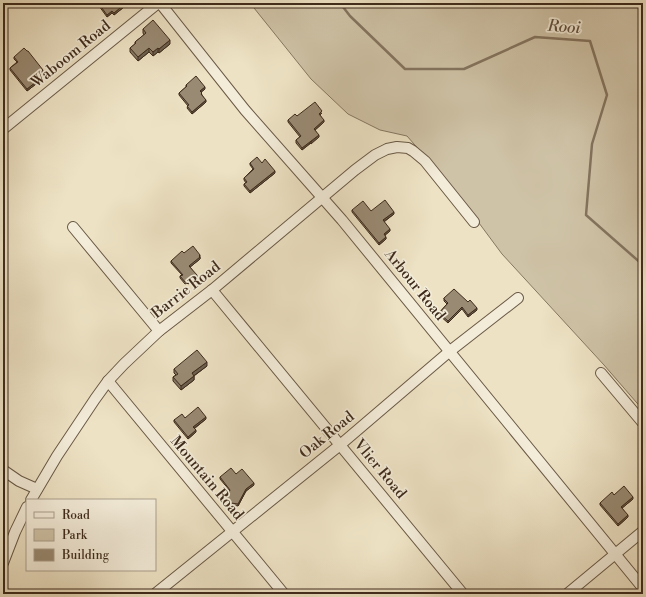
<svg xmlns="http://www.w3.org/2000/svg" width="646" height="597" font-family="'Libre Bodoni',serif">
<style>
.green{fill:#cfc3a7;stroke:#867762}
.lines{fill:none;stroke-linecap:round;stroke-linejoin:round}
.stream{stroke:#84745f;stroke-width:2.5}
.minor-casing{stroke:#6a5946;stroke-width:12}
.minor{stroke:#f3ecd9;stroke-width:10}
.wall{fill:#847763;stroke:#3e2b1c}
.shaded-wall{fill:#6b6150;stroke:#3e2b1c}
.building{fill:#998a73;stroke:#3e2b1c}
.labels{text-anchor:middle;dominant-baseline:central;stroke-width:3.5;stroke-linejoin:round;paint-order:stroke}
.street-label{font-size:15px;fill:#3e2b1c;stroke:#f3ecd9}
.water-label{font-size:16px;font-style:italic;fill:#614f3d;stroke:#f3ecd9}
</style>
<rect width="100%" height="100%" fill="#ede2c4"/>
<filter id="stains"><feTurbulence type="fractalNoise" baseFrequency=".005" numOctaves="4"/><feColorMatrix values="0 0 0 0 .2 0 0 0 0 .09 0 0 0 0 .02 0 0 0 .5 -.17"/></filter>
<radialGradient id="worn" r=".72"><stop offset=".6" stop-color="#630" stop-opacity="0"/><stop offset="1" stop-color="#630" stop-opacity=".3"/></radialGradient>
<!-- green -->
<polygon class="green" points="250,3 643,3 643,410 604,365 502,254 456,192 407,136 380,130 348,114 311,79"/>
<g class="lines">
<!-- stream -->
<polyline class="stream" points="340,3 350,16 405,69 464,69 535,37 590,41 607,95 592,144 586,215 643,265"/>
<!-- minor casing -->
<g class="minor-casing">
<g id="minor">
<polyline points="160,3 245,110 342,220 643,588"/>
<polyline points="3,129 158,3"/>
<polyline points="73,227 159,331"/>
<polyline points="212,290 463,594"/>
<polyline points="601,373 643,423"/>
<polyline points="108,381 284,594"/>
<polyline points="3,470 19,481 37,489"/>
<polyline points="31,500 57,456 95,399 108,381 124,364 159,331 212,290 355,170 375,155 387,149 397,147 408,148 413,151 425,161 474,222"/>
<polyline points="3,563 15,532 27,507"/>
<polyline points="155,594 340,445 450,351 518,298"/>
<polyline points="567,594 643,531"/>
</g>
</g>
<!-- minor -->
<use href="#minor" class="minor"/>
</g>
<!-- wall -->
<g class="wall">
<polygon points="129,3 114,15 112,13 107,17 99,6 99,4"/>
<polygon points="143,29 170,44 159,53 158,52 153,56 149,52 138,61 130,52 130,48 135,44 135,42 144,35 143,33"/>
<polygon points="14,57 43,72 34,79 36,84 27,91 10,70 10,68 17,62 14,59"/>
<polygon points="186,85 205,89 201,92 202,95 206,102 192,114 187,108 188,106 179,95 179,93 186,87"/>
<polygon points="322,113 320,115 324,122 315,130 319,137 302,150 296,143 296,140 300,137 288,122 288,120 297,116"/>
<polygon points="250,163 262,163 275,173 250,193 244,186 244,184 246,183 244,180 244,178 253,169 250,165"/>
<polygon points="352,210 394,214 384,222 390,231 385,235 386,239 379,245 352,212"/>
<polygon points="184,253 200,257 200,259 190,267 197,277 188,284 187,283 185,284 180,278 180,276 182,275 171,263 171,261"/>
<polygon points="444,298 477,310 468,317 462,309 448,323 439,315 439,313 447,304 444,301"/>
<polygon points="207,366 194,376 194,380 181,390 173,381 173,377 176,375 174,373 174,369"/>
<polygon points="185,418 206,419 194,429 196,432 188,439 174,422 174,420"/>
<polygon points="236,474 254,485 246,491 238,506 231,505 226,501 226,499 230,491 220,479 220,477"/>
<polygon points="633,499 622,508 628,517 618,526 600,505 600,503"/>
</g>
<!-- shaded-wall -->
<g class="shaded-wall">
<polygon points="126,3 129,3 114,15 114,13"/>
<polygon points="112,11 112,13 107,17 107,15"/>
<polygon points="170,40 170,44 159,53 159,49"/>
<polygon points="149,48 149,52 138,61 138,57"/>
<polygon points="158,48 158,52 153,56 153,52"/>
<polygon points="43,70 43,72 33,80 33,78"/>
<polygon points="36,82 36,84 27,91 27,89"/>
<polygon points="205,87 205,89 200,93 200,91"/>
<polygon points="206,100 206,102 192,114 192,112"/>
<polygon points="324,120 324,122 314,131 314,129"/>
<polygon points="319,135 319,137 311,144 311,142"/>
<polygon points="310,141 310,143 302,150 302,148"/>
<polygon points="275,171 275,173 250,193 250,191"/>
<polygon points="394,212 394,214 383,222 383,220"/>
<polygon points="390,229 390,231 384,236 384,234"/>
<polygon points="386,237 386,239 379,245 379,243"/>
<polygon points="200,255 200,259 189,268 189,266"/>
<polygon points="197,275 197,277 188,284 188,282"/>
<polygon points="462,307 462,309 448,323 448,321"/>
<polygon points="477,308 477,310 468,317 468,315"/>
<polygon points="207,362 207,366 192,377 192,373"/>
<polygon points="194,376 194,380 181,390 181,386"/>
<polygon points="206,417 206,419 193,429 193,427"/>
<polygon points="196,430 196,432 188,439 188,437"/>
<polygon points="254,483 254,485 246,491 238,506 238,504 246,489"/>
<polygon points="633,497 633,499 621,509 621,507"/>
<polygon points="628,515 628,517 618,526 618,524"/>
</g>
<!-- building -->
<g class="building">
<polygon points="100,3 126,3 114,13 112,11 107,15 99,4"/>
<polygon points="153,20 170,40 159,49 158,48 153,52 149,48 138,57 130,48 136,43 135,42 146,33 143,29"/>
<polygon points="24,48 27,51 28,51 43,70 33,78 36,82 27,89 10,68 18,62 14,57"/>
<polygon points="196,76 205,87 200,91 202,93 201,94 206,100 192,112 187,106 189,105 179,93 187,86 186,85"/>
<polygon points="315,102 322,111 319,114 324,120 314,129 319,135 302,148 296,140 301,136 288,120 295,114 297,116"/>
<polygon points="257,157 262,163 265,159 275,171 250,191 244,184 247,182 244,178 254,169 250,163"/>
<polygon points="385,200 394,212 383,220 390,229 384,234 386,237 379,243 352,210 363,201 371,211"/>
<polygon points="193,246 200,255 199,256 200,257 189,266 197,275 188,282 187,281 185,282 180,276 183,275 171,261 182,251 184,253"/>
<polygon points="454,289 468,302 470,300 477,308 468,315 462,307 448,321 439,313 448,303 444,299 444,298"/>
<polygon points="197,350 207,362 192,373 194,376 181,386 173,377 178,374 174,369"/>
<polygon points="198,407 206,417 193,427 196,430 188,437 174,420 182,414 185,418"/>
<polygon points="231,468 236,474 242,469 254,483 246,489 238,504 231,503 226,499 230,490 220,477"/>
<polygon points="624,486 633,497 621,507 628,515 618,524 600,503 612,492 614,495"/>
</g>
<g class="labels">
<!-- street labels -->
<g class="street-label">
<text transform="translate(71 54) rotate(-39)">Waboom Road</text>
<text transform="translate(415 285) rotate(51)">Arbour Road</text>
<text transform="translate(186 290) rotate(-38)">Barrie Road</text>
<text transform="translate(327 435) rotate(-39)">Oak Road</text>
<text transform="translate(380 469) rotate(50)">Vlier Road</text>
<text transform="translate(207 478) rotate(50)">Mountain Road</text>
</g>
<!-- water labels -->
<g class="water-label">
<text transform="translate(564 27) rotate(4)">Rooi</text>
</g>
</g>
<!-- margin -->
<rect width="646" height="597" fill="none" stroke="#ede2c4" stroke-width="16"/>
<rect x="4" y="4" width="638" height="589" fill="none" stroke="#3e2b1c" stroke-width="2"/>
<rect x="8" y="8" width="630" height="581" fill="none" stroke="#3e2b1c"/>
<!-- legend -->
<rect x="26" y="499" width="130" height="72" fill="#f3ecd9" stroke="#ab9f8d"/>
<rect x="34" y="512" width="20" height="6" fill="#f3ecd9" stroke="#ab9f8d"/>
<text x="62" y="519" font-size="12" fill="#3e2b1c">Road</text>
<rect x="34" y="529" width="20" height="12" fill="#cfc3a7" stroke="#ab9f8d"/>
<text x="62" y="539" font-size="12" fill="#3e2b1c">Park</text>
<rect x="34" y="549" width="20" height="12" fill="#998a73" stroke="#ab9f8d"/>
<text x="62" y="559" font-size="12" fill="#3e2b1c">Building</text>
<rect width="100%" height="100%" filter="url(#stains)"/>
<rect width="100%" height="100%" fill="url(#worn)"/>
</svg>
